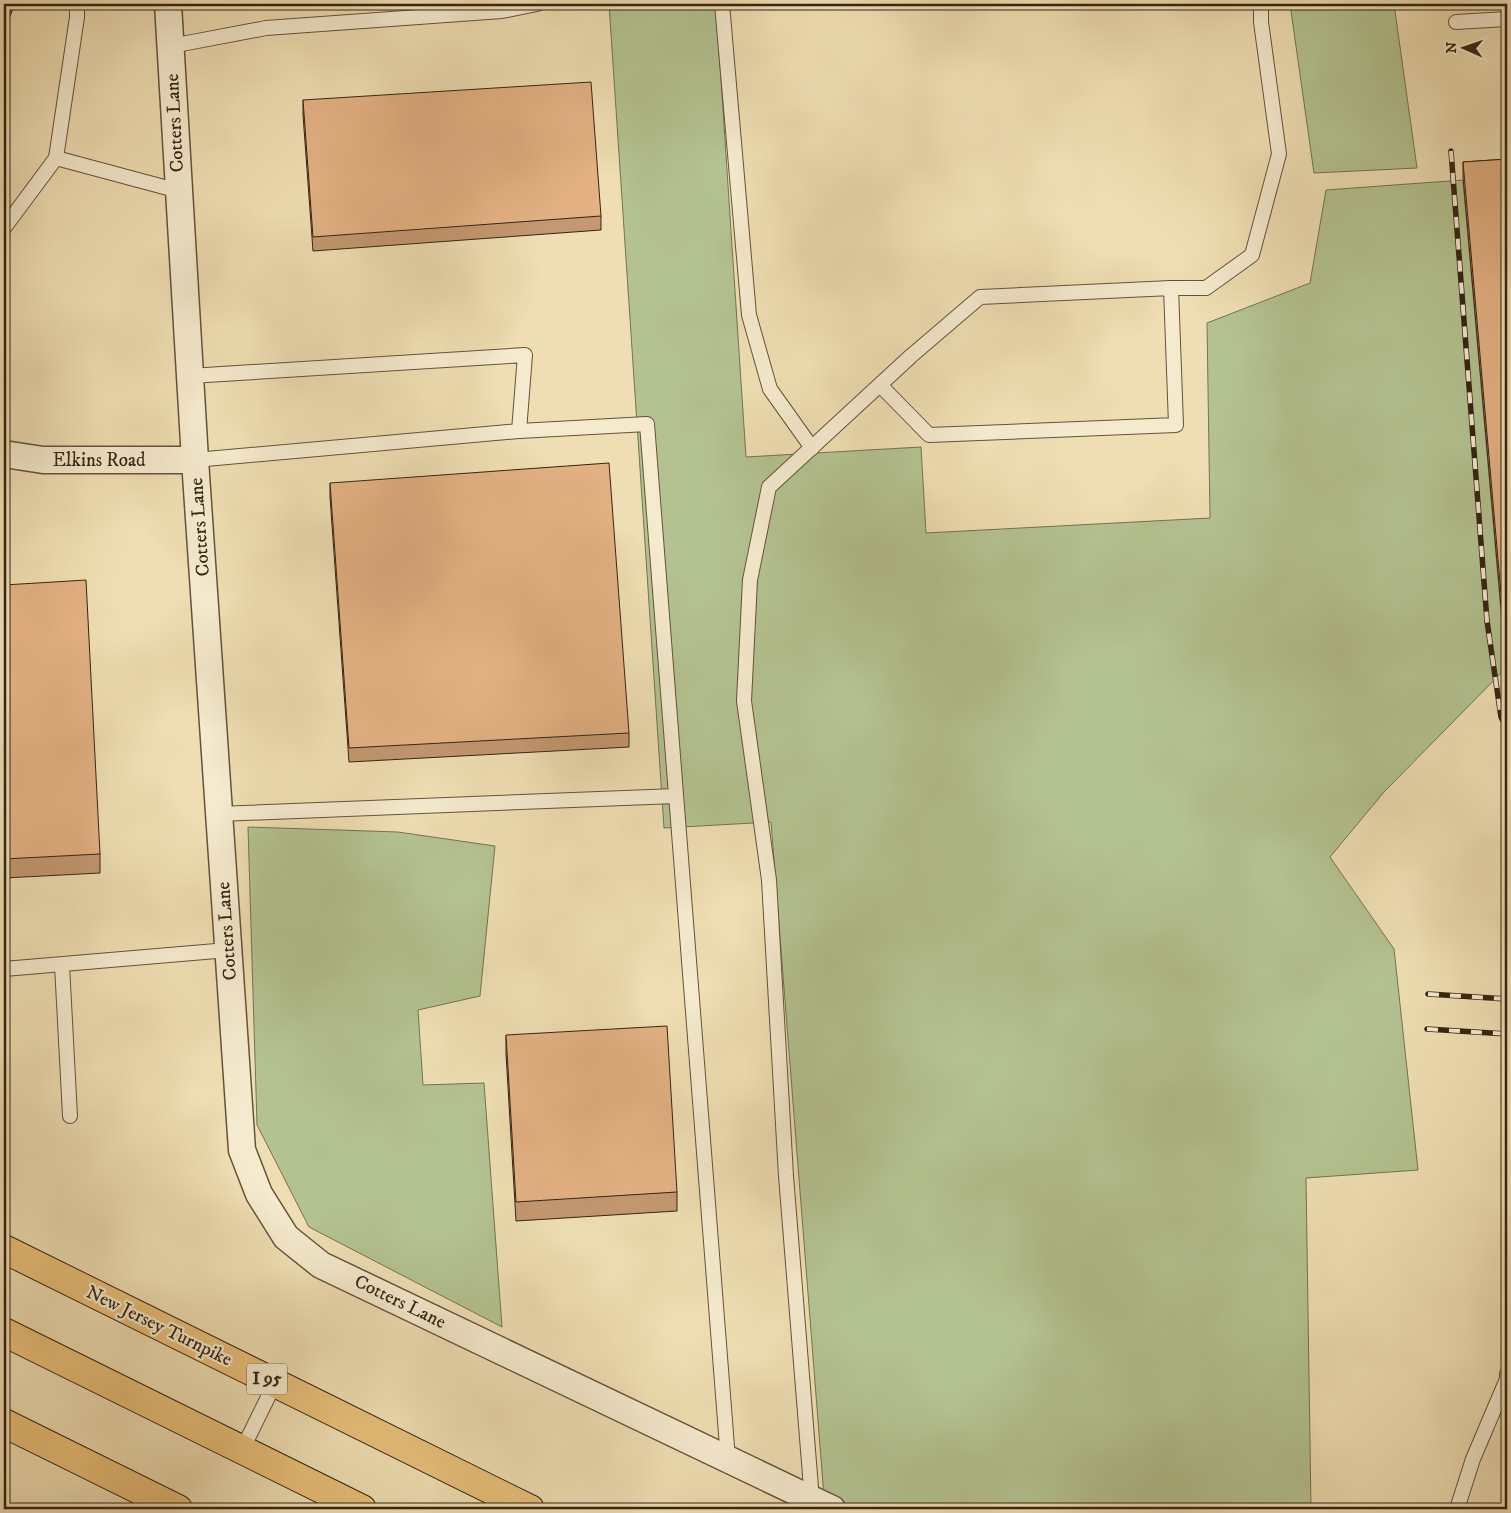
<svg xmlns="http://www.w3.org/2000/svg" width="1511" height="1513" font-family="'IM FELL DW Pica',serif">
<style>
.green{fill:#b4c291;stroke:#747352}
.lines{fill:none;stroke-linecap:round;stroke-linejoin:round}
.lane-casing{stroke:#64523c;stroke-width:16}
.street-casing{stroke:#64523c;stroke-width:29}
.highway-casing{stroke:#352414;stroke-width:30}
.lane{stroke:#f5eace;stroke-width:14}
.street{stroke:#f5eace;stroke-width:26}
.highway{stroke:#e8bf7a;stroke-width:28}
.rail-casing{stroke:#352414;stroke-width:5.5}
.rail{stroke:#f5eace;stroke-width:4;stroke-dasharray:11;stroke-linecap:butt}
.wall{fill:#c39872;stroke:#352414}
.shaded-wall{fill:#9f7c5c;stroke:#352414}
.building{fill:#e3b184;stroke:#352414}
.labels{text-anchor:middle;dominant-baseline:central;stroke-width:4.5;stroke-linejoin:round;paint-order:stroke}
.shield{fill:#f5eace;stroke:#6f5f4c;stroke-width:1}
.shield-label{font-size:18px;font-weight:bold;fill:#352414}
.street-label{font-size:19px;fill:#352414;stroke:#f5eace}
</style>
<rect width="100%" height="100%" fill="#efdeb3"/>
<filter id="stains"><feTurbulence type="fractalNoise" baseFrequency=".004" numOctaves="4"/><feColorMatrix values="0 0 0 0 .2 0 0 0 0 .09 0 0 0 0 .02 0 0 0 .5 -.17"/></filter>
<radialGradient id="worn" r=".72"><stop offset=".6" stop-color="#630" stop-opacity="0"/><stop offset="1" stop-color="#630" stop-opacity=".3"/></radialGradient>
<!-- green -->
<g class="green">
<polygon points="609,4 716,4 746,457 921,447 926,533 1210,518 1207,323 1310,283 1326,190 1463,180 1506,668 1384,792 1330,857 1394,949 1418,1170 1306,1178 1311,1509 850,1509 824,1497 771,822 664,828"/>
<polygon points="1290,4 1394,4 1417,168 1314,173"/>
<polygon points="248,827 398,832 495,846 480,996 418,1010 423,1085 484,1083 502,1327 309,1227 257,1125"/>
</g>
<g class="lines">
<!-- lane casing -->
<g class="lane-casing">
<g id="lane">
<polyline points="77,4 77,17 56,158 179,191"/>
<polyline points="722,4 749,315 770,389 812,448"/>
<polyline points="1456,22 1507,19"/>
<polyline points="171,46 266,28 502,11 537,4"/>
<polyline points="4,228 56,158"/>
<polyline points="1171,288 1206,288 1252,255 1279,154 1261,22 1261,4"/>
<polyline points="190,376 525,355 519,431 195,460"/>
<polyline points="519,431 647,424 728,1459"/>
<polyline points="219,814 676,796"/>
<polyline points="62,965 70,1116"/>
<polyline points="4,969 228,950"/>
<polyline points="242,1450 275,1383"/>
<polyline points="812,1500 786,1176 769,880 744,701 750,580 769,487 911,356 980,297 1171,288 1176,425 929,435 880,385"/>
<polyline points="1457,1509 1473,1459 1507,1379 1507,1374"/>
</g>
</g>
<!-- street casing -->
<g class="street-casing">
<g id="street">
<polyline points="168,4 195,460 242,1150 259,1194 286,1237 321,1265 832,1509"/>
<polyline points="4,454 43,460 195,460"/>
</g>
</g>
<!-- highway casing -->
<g class="highway-casing">
<g id="highway">
<polyline points="4,1249 530,1509"/>
<polyline points="4,1332 362,1509"/>
<polyline points="4,1423 178,1509"/>
</g>
</g>
<!-- lane -->
<use href="#lane" class="lane"/>
<!-- street -->
<use href="#street" class="street"/>
<!-- highway -->
<use href="#highway" class="highway"/>
<!-- rail casing -->
<g class="rail-casing">
<g id="rail">
<polyline points="1451,151 1487,621 1501,717 1507,729"/>
<polyline points="1428,994 1507,999"/>
<polyline points="1427,1029 1507,1034"/>
</g>
</g>
<!-- rail -->
<use href="#rail" class="rail"/>
</g>
<!-- wall -->
<g class="wall">
<polygon points="303,100 601,216 601,230 313,251 303,115"/>
<polygon points="1507,159 1507,607 1501,607 1463,177 1463,162"/>
<polygon points="330,483 629,733 629,747 349,762 330,497"/>
<polygon points="4,585 100,854 100,873 4,878"/>
<polygon points="506,1035 677,1192 677,1211 516,1221 506,1054"/>
</g>
<!-- shaded-wall -->
<polygon class="shaded-wall" points="7,4 15,4 4,31 4,12"/>
<!-- building -->
<g class="building">
<polygon points="4,4 7,4 4,12"/>
<polygon points="591,82 601,216 313,237 303,100"/>
<polygon points="1507,159 1507,593 1501,593 1463,162"/>
<polygon points="609,463 629,733 349,748 330,483"/>
<polygon points="86,580 100,854 4,859 4,585"/>
<polygon points="667,1026 677,1192 516,1202 506,1035"/>
</g>
<g class="labels">
<!-- shield labels -->
<rect class="shield" x="247" y="1363.5" width="40" height="31" rx="4"/>
<g class="shield-label">
<text x="267" y="1379">I 95</text>
</g>
<!-- street labels -->
<g class="street-label">
<text transform="translate(175 123) rotate(-93)">Cotters Lane</text>
<text x="99" y="460">Elkins Road</text>
<text transform="translate(200 527) rotate(-94)">Cotters Lane</text>
<text transform="translate(227 931) rotate(-94)">Cotters Lane</text>
<text transform="translate(400 1302) rotate(26)">Cotters Lane</text>
<text transform="translate(159 1326) rotate(26)">New Jersey Turnpike</text>
</g>
</g>
<!-- margin -->
<rect width="1511" height="1513" fill="none" stroke="#efdeb3" stroke-width="20"/>
<rect x="5" y="5" width="1501" height="1503" fill="none" stroke="#352414" stroke-width="2.5"/>
<rect x="10" y="10" width="1491" height="1493" fill="none" stroke="#352414"/>
<!-- north arrow -->
<g transform="translate(1464 48) rotate(272)" stroke="#f5eace" stroke-width="4" paint-order="stroke">
<path d="M0-4L9 19L0 12L-9 19Z" fill="#352414"/>
<text y="-8" font-size="14" font-weight="bold" text-anchor="middle" fill="#352414">N</text>
</g>
<rect width="100%" height="100%" filter="url(#stains)"/>
<rect width="100%" height="100%" fill="url(#worn)"/>
</svg>
